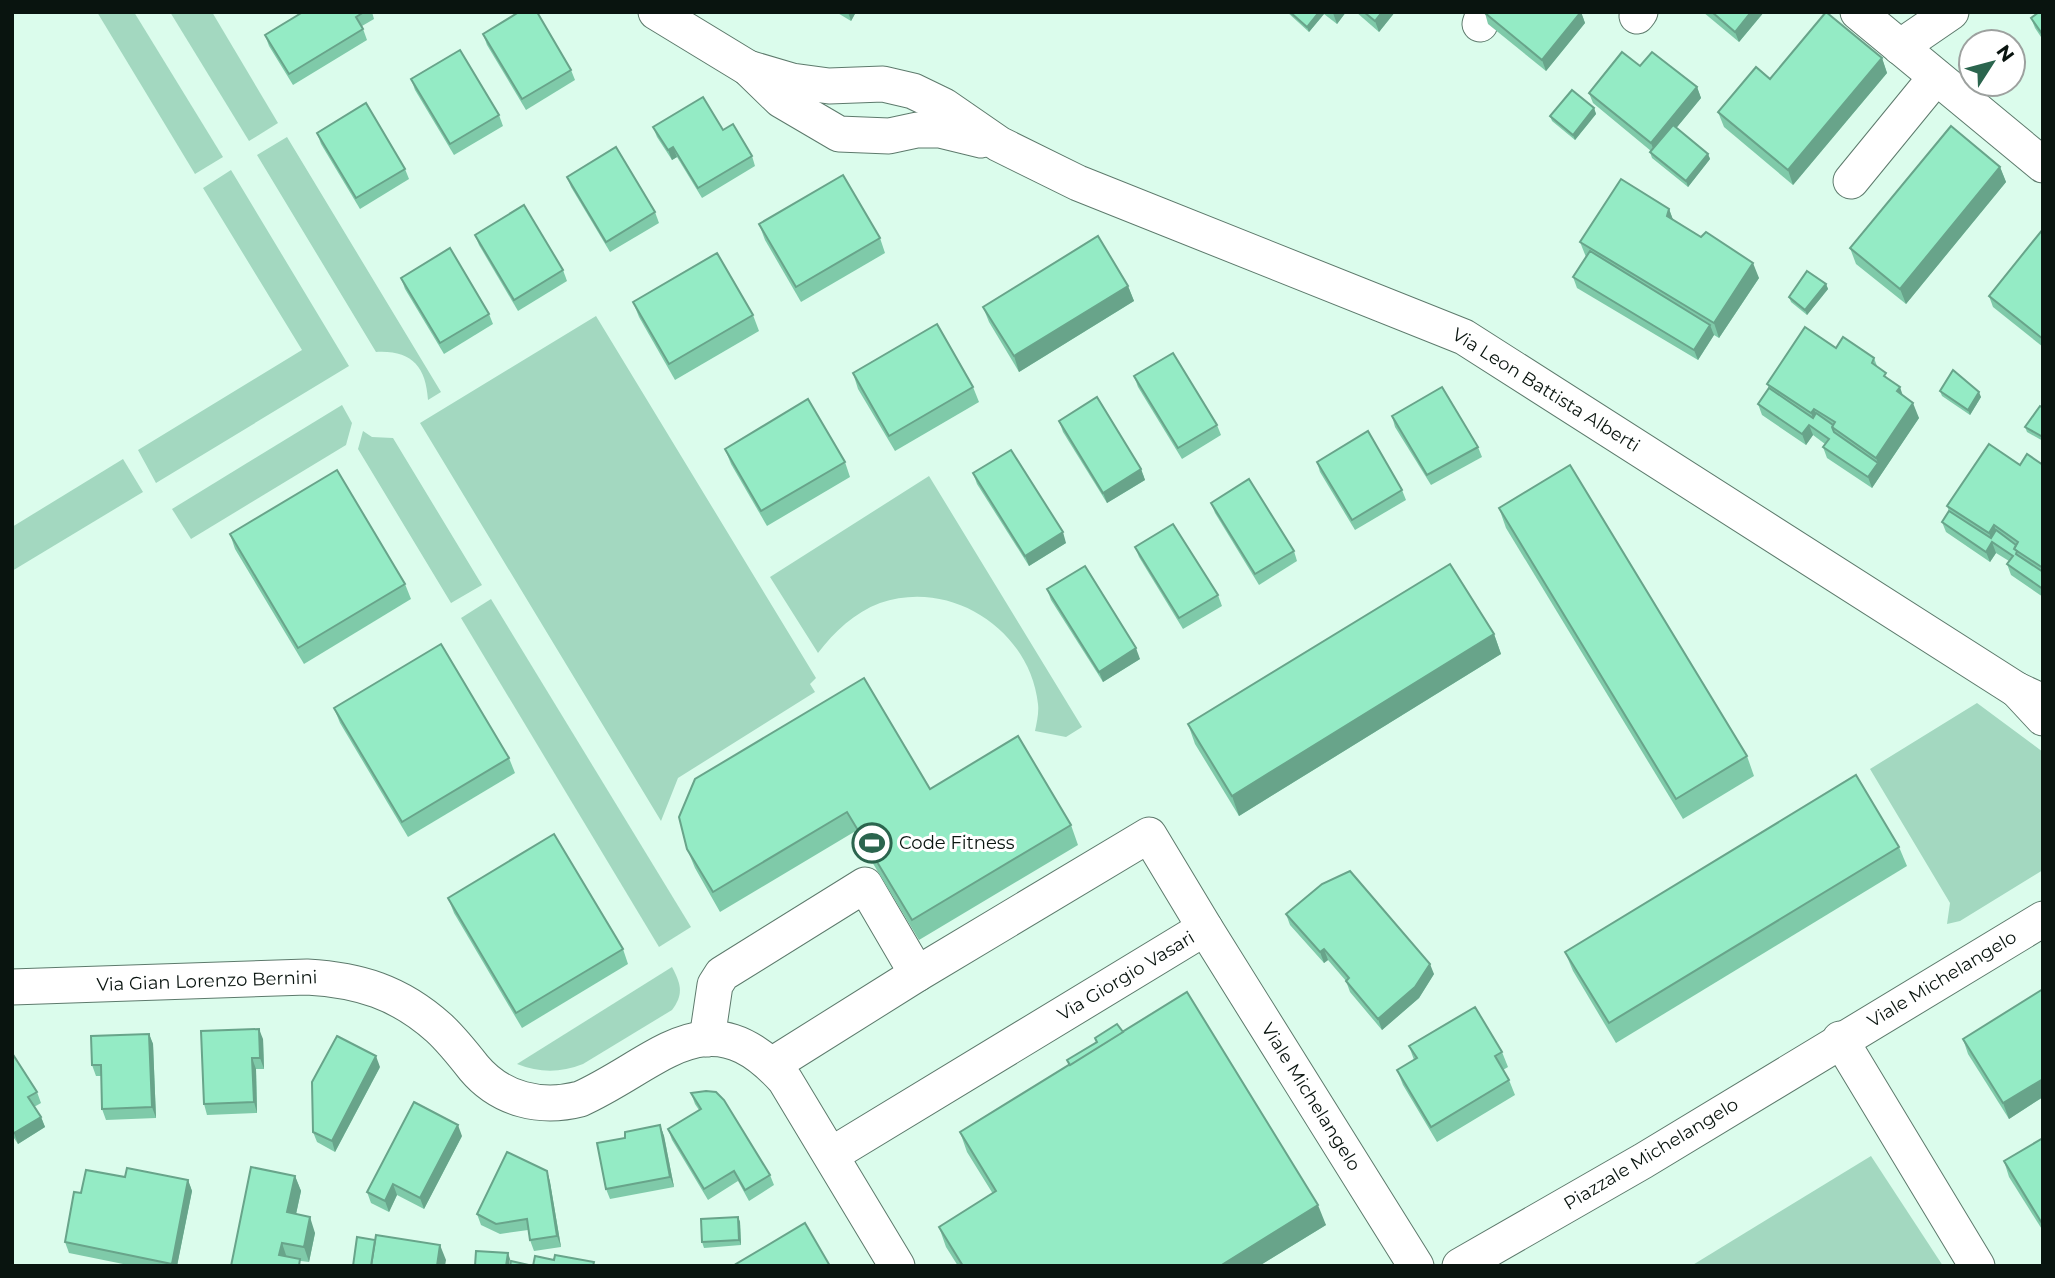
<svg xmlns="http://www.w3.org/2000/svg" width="2055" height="1278" font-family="Montserrat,sans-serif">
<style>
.green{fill:#a3d8c0}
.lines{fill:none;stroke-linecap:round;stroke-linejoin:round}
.minor-casing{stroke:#5d7a6c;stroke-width:37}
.minor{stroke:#fff;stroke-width:35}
.wall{fill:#7fcaa9}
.shaded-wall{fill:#68a48a}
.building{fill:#94ebc5;stroke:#68a48a;stroke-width:2}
.labels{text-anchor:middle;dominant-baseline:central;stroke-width:6;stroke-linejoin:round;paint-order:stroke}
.street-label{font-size:18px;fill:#09140f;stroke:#fff}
.poi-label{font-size:18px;fill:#09140f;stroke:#fff;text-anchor:start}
</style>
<rect width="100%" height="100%" fill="#dbfcec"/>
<!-- green -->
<g class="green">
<polygon points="97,12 134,12 223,157 195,174"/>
<polygon points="170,12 212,12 278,123 249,141"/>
<path d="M287 137 441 392 428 400C426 366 411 350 376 352L257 155Z"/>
<polygon points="231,170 349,366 156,483 138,450 302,350 203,188"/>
<polygon points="596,316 816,678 810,684 815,692 678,778 661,821 420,423"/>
<polygon points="342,405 352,423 346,445 191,539 172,509"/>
<polygon points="363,431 372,437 393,438 482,585 451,603 358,449"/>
<polygon points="123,459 143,492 12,571 12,527"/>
<path d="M929 476 1082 727 1066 737 1035 731C1037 722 1039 712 1038 704 1030 630 951 578 880 603 854 613 835 631 818 653L770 577Z"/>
<polygon points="491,599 691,927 659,947 461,618"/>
<polygon points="1977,703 2043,752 2043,870 1960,921 1947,924 1950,903 1870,769"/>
<path d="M672 967C681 984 684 994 672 1010L583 1064C560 1073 540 1073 517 1064Z"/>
<polygon points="1871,1156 1943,1266 1691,1266"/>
</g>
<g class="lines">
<!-- minor casing -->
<g class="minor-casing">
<g id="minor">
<polyline points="656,12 748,68 781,100 839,134 889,136 917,130 940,130 981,140"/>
<polyline points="1858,12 2043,165"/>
<polyline points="1637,16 1640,12"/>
<polyline points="1480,24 1484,12"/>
<polyline points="1900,47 1951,12"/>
<polyline points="748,68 792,81 829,86 883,84 913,91 944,106 999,144 1078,183 1464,337 2017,690"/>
<polyline points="1851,181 1936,77"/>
<polyline points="2043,702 2017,690 2043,718"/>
<path d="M12 987 307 977C359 980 399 992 439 1028 452 1040 463 1054 474 1068 501 1100 541 1109 580 1099 658 1064 708 993 785 1080L897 1266"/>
<polyline points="707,1039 715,985 722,974 865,885 917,974"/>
<polyline points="1840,1039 1977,1266"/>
<polyline points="772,1065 917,974 1149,835 1205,928 1416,1266"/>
<polyline points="831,1155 1205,928"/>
<polyline points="1460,1266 1643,1161 2043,919"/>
</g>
</g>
<!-- minor -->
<use href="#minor" class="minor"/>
</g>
<!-- wall -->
<g class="wall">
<polygon points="301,12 372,12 374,19 362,26 367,40 293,85 269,46 265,35 301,13"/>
<polygon points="836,12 856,12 851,21"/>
<polygon points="1287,12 1346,12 1337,24 1324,14 1309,32"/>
<polygon points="1356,12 1395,12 1379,32"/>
<polygon points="1581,12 1585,23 1546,71 1488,24 1485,13"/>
<polygon points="1703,12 1764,12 1739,42"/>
<polygon points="2043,12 2043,40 2035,28 2031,18"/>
<polygon points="483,34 571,70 575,80 526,110 487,45"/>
<polygon points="1882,58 1887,73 1793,185 1724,127 1718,112 1770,79"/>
<polygon points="1640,66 1697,87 1701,98 1676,128 1708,154 1710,159 1688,187 1652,158 1650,152 1651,151 1593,103 1589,93"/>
<polygon points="411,79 499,115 503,126 454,155 415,90"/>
<polygon points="1594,108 1596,114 1575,140 1552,121 1550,116"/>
<polygon points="653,127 723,130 752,156 755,166 702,198 677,157 672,160 657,137"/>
<polygon points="317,133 405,169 409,179 360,209 321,144"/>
<polygon points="2000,167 2006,182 1906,304 1856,264 1850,248"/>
<polygon points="567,177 655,212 659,223 610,252 571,187"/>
<polygon points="1669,209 1673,220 1759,278 1719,338 1714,335 1698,360 1577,288 1573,277 1586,257 1580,242"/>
<polygon points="759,224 880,238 885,253 801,302 765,240"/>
<polygon points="2043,229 2043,347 1993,307 1989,296"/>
<polygon points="475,235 563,270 567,281 518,311 479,245"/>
<polygon points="401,278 489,314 493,324 444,354 405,289"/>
<polygon points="1826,284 1828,289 1807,315 1791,302 1789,297"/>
<polygon points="1128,286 1134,301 1019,372 989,322 983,307"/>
<polygon points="633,302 753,315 759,331 675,380 639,317"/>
<polygon points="1836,348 1874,358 1877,366 1903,396 1919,418 1872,488 1827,458 1823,447 1825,444 1813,435 1806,445 1762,415 1758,404 1769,388 1767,384"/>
<polygon points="853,373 973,387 979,402 895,451 858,389"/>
<polygon points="1134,376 1217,425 1221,435 1182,459 1138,387"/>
<polygon points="1940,391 1981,397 1970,415 1942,396"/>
<polygon points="2043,408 2043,441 2027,432 2025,427"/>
<polygon points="1392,416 1478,447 1482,457 1431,485 1395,427"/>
<polygon points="1059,421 1141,469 1145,480 1107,503 1063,432"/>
<polygon points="725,449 845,462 850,477 767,526 731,464"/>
<polygon points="1317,462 1402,490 1406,500 1355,530 1320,472"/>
<polygon points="2020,465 2043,465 2043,597 2011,575 2007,564 2009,561 1996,553 1990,562 1946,532 1942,522 1949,511 1947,506"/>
<polygon points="973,473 1066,543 1029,566 977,484"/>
<polygon points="1211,503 1294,551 1297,561 1259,585 1215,513"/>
<polygon points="1499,508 1747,756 1754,776 1683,819 1506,528"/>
<polygon points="230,534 405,584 411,599 304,664 235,549"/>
<polygon points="1135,547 1218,595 1222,606 1183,629 1139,557"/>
<polygon points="1047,589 1140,659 1103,682 1051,600"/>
<polygon points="1494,634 1501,654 1239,816 1195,744 1188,724"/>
<polygon points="334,708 509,758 515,773 408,837 340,723"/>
<polygon points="930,789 1071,825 1078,845 919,940 854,832 720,912 695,868 687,849"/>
<polygon points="1899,847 1907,866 1616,1043 1573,971 1565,952"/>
<polygon points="448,898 623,949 628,964 522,1028 454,913"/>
<polygon points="1286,914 1434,974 1419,998 1382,1030 1350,992 1346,981 1328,960 1324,963 1290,925"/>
<polygon points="2043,989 2043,1097 2009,1119 1968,1054 1963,1039"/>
<polygon points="1123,1032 1326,1225 1259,1266 958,1266 946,1247 939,1227 993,1194 967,1152 960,1132 1069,1065 1067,1060 1096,1042 1095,1038"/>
<polygon points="149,1034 153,1044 156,1118 106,1120 102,1109 101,1076 96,1076 92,1065"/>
<polygon points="263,1039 264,1069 256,1069 257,1113 207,1115 204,1104"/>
<polygon points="1409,1046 1502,1052 1508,1067 1503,1070 1509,1080 1515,1095 1437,1142 1403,1085 1397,1070 1414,1060"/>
<polygon points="12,1053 37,1092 41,1103 34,1107 41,1117 45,1127 18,1144 12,1135"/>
<polygon points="380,1067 335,1152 317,1142 313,1132"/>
<polygon points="691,1093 770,1175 774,1185 749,1201 738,1181 708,1200 672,1140 668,1129 699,1110 695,1104"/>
<polygon points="660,1125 664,1136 674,1187 610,1199 606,1189 625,1138"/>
<polygon points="462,1136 424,1209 397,1195 389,1212 371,1203 367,1192"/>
<polygon points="2043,1138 2043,1231 2009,1177 2004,1161"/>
<polygon points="547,1171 550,1182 561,1247 534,1251 530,1240 528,1230 500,1234 481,1225 477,1214"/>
<polygon points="295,1176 301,1191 296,1214 315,1233 309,1262 301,1261 231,1266"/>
<polygon points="125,1177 188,1180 192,1191 177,1266 133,1266 69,1253 65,1242 81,1193"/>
<polygon points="738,1217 740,1222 741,1245 704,1248 702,1242"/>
</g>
<!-- shaded-wall -->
<g class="shaded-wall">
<polygon points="848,12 856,12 851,21"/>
<polygon points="1319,12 1324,12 1324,14 1309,32 1307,27"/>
<polygon points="1334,12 1346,12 1337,24 1333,13"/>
<polygon points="1382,12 1395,12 1379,32 1375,21"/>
<polygon points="1581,12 1585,23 1546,71 1542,60"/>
<polygon points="1751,12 1764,12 1739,42 1735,32"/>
<polygon points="1882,58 1887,73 1793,185 1788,170"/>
<polygon points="1697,87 1701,98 1655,154 1651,143"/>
<polygon points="1594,108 1596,114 1575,140 1573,135"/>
<polygon points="673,147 677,157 672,160 668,150"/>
<polygon points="1708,154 1710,159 1688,187 1686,181"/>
<polygon points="2000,167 2006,182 1906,304 1900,289"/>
<polygon points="1669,209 1675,225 1667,216"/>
<polygon points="1753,263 1759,278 1719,338 1714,323"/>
<polygon points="1826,284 1828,289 1807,315 1805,310"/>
<polygon points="1128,286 1134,301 1019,372 1014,356"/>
<polygon points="1710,325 1714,335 1698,360 1694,350"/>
<polygon points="1900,387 1905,402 1897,391"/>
<polygon points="1979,392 1981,397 1970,415 1968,410"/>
<polygon points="1913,403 1919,418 1872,488 1868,477 1878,463 1876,458"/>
<polygon points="1814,409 1820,424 1817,428 1811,413"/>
<polygon points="1809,425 1813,435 1806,445 1802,434"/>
<polygon points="1141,469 1145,480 1107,503 1103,493"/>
<polygon points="1994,525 2000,541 1992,542 1989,533"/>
<polygon points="1063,532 1066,543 1029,566 1025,556"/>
<polygon points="1992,542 1996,553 1990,562 1986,552"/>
<polygon points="1494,634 1501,654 1239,816 1232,796"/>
<polygon points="1136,648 1140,659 1103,682 1099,672"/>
<polygon points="1324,949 1328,960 1324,963 1320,952"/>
<polygon points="1430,964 1434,974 1419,998 1382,1030 1378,1019"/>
<polygon points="259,1029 263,1039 264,1069 260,1058"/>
<polygon points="149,1034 153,1044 156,1118 152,1107"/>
<polygon points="376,1056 380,1067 335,1152 332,1141"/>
<polygon points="252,1058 256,1069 257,1113 254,1102"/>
<polygon points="2043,1079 2043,1097 2009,1119 2003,1103"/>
<polygon points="41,1117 45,1127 18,1144 14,1133"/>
<polygon points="458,1125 462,1136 424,1209 420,1198"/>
<polygon points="660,1125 664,1136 674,1187 670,1177"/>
<polygon points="547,1171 550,1182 561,1247 557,1236"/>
<polygon points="295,1176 301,1191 293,1228 287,1212"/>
<polygon points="188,1180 192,1191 177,1266 173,1266 172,1264"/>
<polygon points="393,1184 397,1195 389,1212 385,1201"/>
<polygon points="1318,1205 1326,1225 1259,1266 1220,1266"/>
<polygon points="310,1217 315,1233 309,1262 304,1247"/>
<polygon points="738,1217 740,1222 741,1245 739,1240"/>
<polygon points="282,1243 287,1258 279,1255"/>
<polygon points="440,1245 446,1260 445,1266 437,1266"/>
<polygon points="508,1253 510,1259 509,1266 506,1266"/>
</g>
<!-- building -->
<g class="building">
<polygon points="303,12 364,12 356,17 363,29 289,74 265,35"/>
<polygon points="519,12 537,12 571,70 522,99 483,34"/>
<polygon points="1290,12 1319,12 1307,27"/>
<polygon points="1364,12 1382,12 1375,21"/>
<polygon points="1485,12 1581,12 1542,60 1485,13"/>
<polygon points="1712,12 1751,12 1735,32"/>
<polygon points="1826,12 1882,58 1788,170 1718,112 1756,67 1770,79"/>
<polygon points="2039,12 2043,12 2043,35 2031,18"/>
<polygon points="460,50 499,115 450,144 411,79"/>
<polygon points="1622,52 1640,66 1652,52 1697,87 1651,143 1589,93"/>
<polygon points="1572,90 1594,108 1573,135 1550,116"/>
<polygon points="703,97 723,130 733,124 752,156 698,188 673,147 668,150 653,127"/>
<polygon points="366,103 405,169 356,198 317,133"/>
<polygon points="1673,125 1708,154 1686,181 1650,152"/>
<polygon points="1951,126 2000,167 1900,289 1850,248"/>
<polygon points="616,147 655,212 606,242 567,177"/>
<polygon points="843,175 880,238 796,287 759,224"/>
<polygon points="1621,179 1669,209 1667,216 1701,237 1706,232 1753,263 1714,323 1580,242"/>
<polygon points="524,205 563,270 514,300 475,235"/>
<polygon points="2043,229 2043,339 1989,296"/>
<polygon points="1098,236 1128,286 1014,356 983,307"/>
<polygon points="450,248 489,314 440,343 401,278"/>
<polygon points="1590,251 1710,325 1694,350 1573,277"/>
<polygon points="717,253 753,315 669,364 633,302"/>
<polygon points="1807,271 1826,284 1805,310 1789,297"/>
<polygon points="937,324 973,387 889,436 853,373"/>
<polygon points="1805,327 1836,348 1843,337 1874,358 1872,363 1886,373 1884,376 1900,387 1897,391 1913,403 1876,458 1832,427 1835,422 1814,409 1811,413 1767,384"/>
<polygon points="1173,353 1217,425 1178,448 1134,376"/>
<polygon points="1953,370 1979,392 1968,410 1940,391"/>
<polygon points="1442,387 1478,447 1427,475 1392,416"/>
<polygon points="1769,388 1813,418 1816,413 1833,425 1832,427 1834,432 1878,463 1868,477 1823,447 1829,439 1809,425 1802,434 1758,404"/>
<polygon points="1097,397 1141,469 1103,493 1059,421"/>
<polygon points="808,399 845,462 761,511 725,449"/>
<polygon points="2040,406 2043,408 2043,437 2025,427"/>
<polygon points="1368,431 1402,490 1352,520 1317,462"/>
<polygon points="1989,444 2020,465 2027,454 2043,465 2043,568 2014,549 2018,542 1994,525 1989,533 1947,506"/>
<polygon points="1011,450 1063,532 1025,556 973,473"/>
<polygon points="1570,465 1747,756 1676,799 1499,508"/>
<polygon points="337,470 405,584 298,648 230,534"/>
<polygon points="1249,479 1294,551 1255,574 1211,503"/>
<polygon points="1949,511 1991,538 1996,530 2016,545 2014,549 2017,551 2016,554 2043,572 2043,589 2007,564 2013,556 1992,542 1986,552 1942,522"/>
<polygon points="1173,524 1218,595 1179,618 1135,547"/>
<polygon points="1450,564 1494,634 1232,796 1188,724"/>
<polygon points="1085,566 1136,648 1099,672 1047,589"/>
<polygon points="441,644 509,758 402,822 334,708"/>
<polygon points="864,678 930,789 1018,736 1071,825 912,920 847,812 713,892 687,849 679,817 695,779"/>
<polygon points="1856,775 1899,847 1609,1023 1565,952"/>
<polygon points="554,834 623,949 516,1013 448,898"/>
<polygon points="1350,871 1430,964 1415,987 1378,1019 1346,981 1349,978 1324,949 1320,952 1286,914 1322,884"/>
<polygon points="2043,989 2043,1079 2003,1103 1963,1039"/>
<polygon points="1187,992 1318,1205 1220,1266 963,1266 939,1227 996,1191 960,1132"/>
<polygon points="1475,1007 1502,1052 1495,1056 1509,1080 1431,1127 1397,1070 1417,1058 1409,1046"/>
<polygon points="1117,1024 1123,1032 1070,1065 1067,1060 1097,1042 1095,1038"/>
<polygon points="259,1029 260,1058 252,1058 254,1102 204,1104 201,1031"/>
<polygon points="149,1034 152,1107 102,1109 101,1065 92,1065 91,1036"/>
<polygon points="337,1036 376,1056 332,1141 313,1132 312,1082"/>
<polygon points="12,1053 37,1092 28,1097 41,1117 14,1133 12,1131"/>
<polygon points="706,1091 716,1092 724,1100 770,1175 745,1190 734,1171 704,1189 668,1129 701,1109 691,1093"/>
<polygon points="414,1102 458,1125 420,1198 393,1184 385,1201 367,1192"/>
<polygon points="660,1125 670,1177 606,1189 597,1143 625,1138 625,1132"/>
<polygon points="2043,1138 2043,1225 2004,1161"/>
<polygon points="507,1152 547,1171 557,1236 530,1240 527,1219 496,1224 477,1214"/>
<polygon points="251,1167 295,1176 287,1212 310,1217 304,1247 282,1243 279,1255 300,1259 299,1266 231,1266"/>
<polygon points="127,1168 188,1180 172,1264 65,1242 74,1192 81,1193 86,1170 125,1177"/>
<polygon points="738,1217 739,1240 702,1242 701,1219"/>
<polygon points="805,1223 830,1266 738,1266 736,1264"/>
<polygon points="376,1235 440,1245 437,1266 371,1266"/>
<polygon points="357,1237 375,1240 371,1266 353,1266"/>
<polygon points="476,1251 508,1253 506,1266 475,1266"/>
<polygon points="555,1255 594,1262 593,1266 510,1266 511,1261 533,1266 535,1256 554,1260"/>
</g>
<!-- icons -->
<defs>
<g id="stadium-ring" transform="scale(2.0125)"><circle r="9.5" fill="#fff" stroke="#2b654e" stroke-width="1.5"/><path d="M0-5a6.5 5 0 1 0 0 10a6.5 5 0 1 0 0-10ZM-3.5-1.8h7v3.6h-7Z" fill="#2b654e"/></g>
</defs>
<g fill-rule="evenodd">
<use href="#stadium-ring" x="872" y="843"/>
</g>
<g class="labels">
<!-- street labels -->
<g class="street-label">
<text transform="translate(1546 390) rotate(32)">Via Leon Battista Alberti</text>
<text transform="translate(1126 976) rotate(-31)">Via Giorgio Vasari</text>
<text transform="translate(1942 979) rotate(-31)">Viale Michelangelo</text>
<text transform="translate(207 981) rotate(-2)">Via Gian Lorenzo Bernini</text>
<text transform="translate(1311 1097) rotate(58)">Viale Michelangelo</text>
<text transform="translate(1651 1154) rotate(-31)">Piazzale Michelangelo</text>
</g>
<!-- poi labels -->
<g class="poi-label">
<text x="899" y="843">Code Fitness</text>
</g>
</g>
<!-- border -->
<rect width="2055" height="1278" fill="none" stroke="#09140f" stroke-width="28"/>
<!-- north arrow -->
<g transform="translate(1992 63) rotate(54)"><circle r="33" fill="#ffffff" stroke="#9da19f" stroke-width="2"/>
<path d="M0-5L12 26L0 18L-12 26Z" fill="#2b654e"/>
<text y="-10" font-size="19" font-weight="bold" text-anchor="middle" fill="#09140f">N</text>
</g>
</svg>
